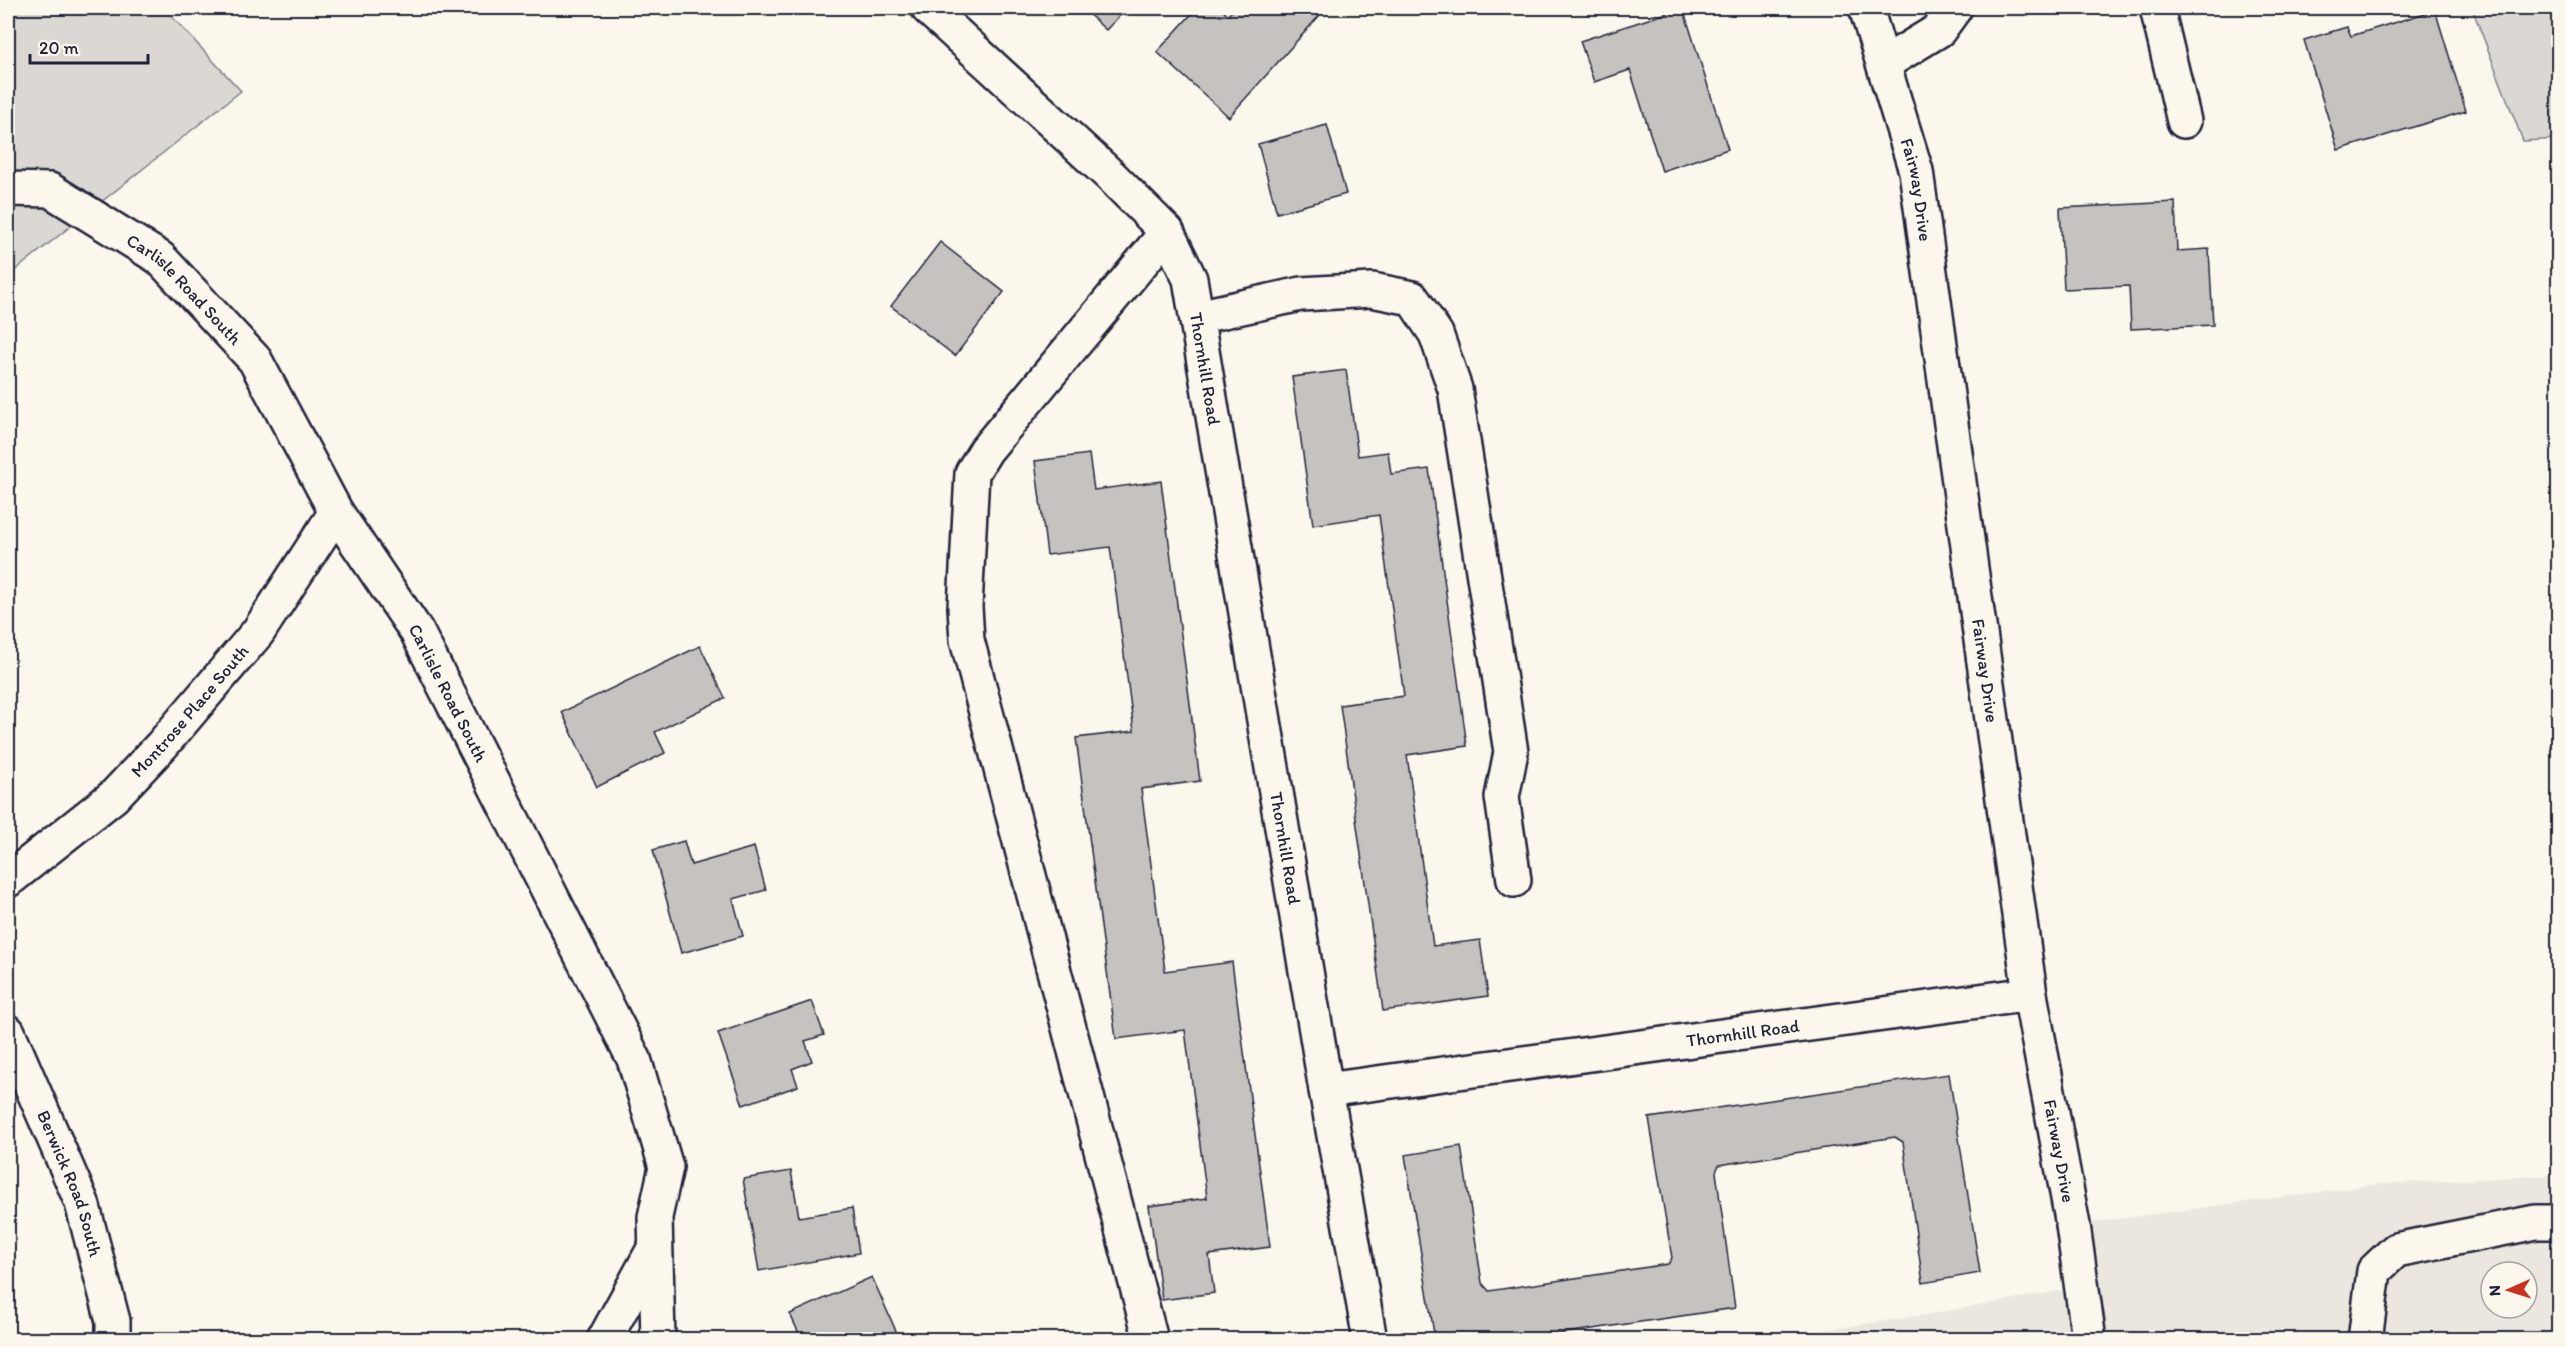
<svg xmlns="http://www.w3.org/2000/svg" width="2566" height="1347" font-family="Itim,sans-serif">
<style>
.built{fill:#ebe7df;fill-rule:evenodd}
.green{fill:#dbd8d3;stroke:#7e7d87;stroke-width:1.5}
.building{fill:#c6c2c0;stroke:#22223b;stroke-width:1.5}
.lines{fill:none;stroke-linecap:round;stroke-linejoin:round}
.minor-casing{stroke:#22223b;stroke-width:38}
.minor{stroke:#fbf7ec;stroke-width:33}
.labels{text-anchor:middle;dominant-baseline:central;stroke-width:4.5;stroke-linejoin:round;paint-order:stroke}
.street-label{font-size:18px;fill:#22223b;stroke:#fbf7ec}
</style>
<rect width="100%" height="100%" fill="#fbf7ec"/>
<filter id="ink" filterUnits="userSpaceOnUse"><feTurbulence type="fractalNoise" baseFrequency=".0167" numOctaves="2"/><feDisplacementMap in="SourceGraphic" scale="12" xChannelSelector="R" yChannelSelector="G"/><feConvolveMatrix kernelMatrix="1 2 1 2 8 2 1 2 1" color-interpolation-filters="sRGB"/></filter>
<g filter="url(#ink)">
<!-- built -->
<path class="built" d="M2558 1175V1339L1760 1340 1924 1315 2082 1287 2073 1225 2380 1184ZM2491 1272H2527V1308H2491Z"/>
<!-- green -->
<g class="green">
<polygon points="8,8 164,8 241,91 8,276"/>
<polygon points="2472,8 2558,8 2558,139 2523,141"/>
</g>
<!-- building -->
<g class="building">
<polygon points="1082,8 1127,8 1106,30"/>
<polygon points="1197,8 1220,8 1228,15 1235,8 1310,8 1319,16 1229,117 1157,52"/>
<polygon points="1683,8 1728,149 1662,171 1630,70 1594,82 1580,41"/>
<polygon points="2435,10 2466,111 2338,150 2304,40 2347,27 2351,36"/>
<polygon points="1327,125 1346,194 1277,213 1258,144"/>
<polygon points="2175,202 2177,251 2209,249 2213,325 2131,329 2129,286 2064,289 2060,208"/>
<polygon points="940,242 1004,292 955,356 891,306"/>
<polygon points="1346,370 1358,456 1388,452 1391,474 1429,469 1467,746 1407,755 1433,946 1480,940 1488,996 1383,1011 1340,705 1404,696 1379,515 1313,525 1292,377"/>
<polygon points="1089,454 1094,490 1161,481 1200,781 1141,789 1165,971 1232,962 1270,1247 1209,1255 1214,1293 1162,1300 1149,1206 1207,1198 1185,1030 1116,1039 1076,738 1134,731 1110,547 1047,555 1035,461"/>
<polygon points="700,646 725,698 655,732 665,753 597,787 562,712"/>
<polygon points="684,841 691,865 754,847 766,890 733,899 743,936 681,953 653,850"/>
<polygon points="812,1001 824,1035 805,1041 812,1061 792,1069 798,1086 743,1105 718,1033"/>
<polygon points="1949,1074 1980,1273 1923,1283 1903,1142 1895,1137 1719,1165 1716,1172 1735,1308 1518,1340 1435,1340 1405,1155 1461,1146 1482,1283 1489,1291 1668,1264 1672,1258 1649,1118"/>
<polygon points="791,1171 799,1217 852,1208 859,1253 759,1271 743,1179"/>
<polygon points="872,1277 900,1340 802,1340 790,1314"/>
<polygon points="1994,1334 1995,1340 1952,1340"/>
</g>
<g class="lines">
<!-- minor casing -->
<g class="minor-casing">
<g id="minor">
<path id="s1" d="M928 8 1111 176 1167 232 1190 279 1326 1090 2030 994"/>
<path id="s2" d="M1866 8 1916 171 2030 994 2073 1225 2089 1340"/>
<polyline points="2157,8 2184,121"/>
<polyline points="1885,63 1939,30 1955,8"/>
<path id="s3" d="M8 189 50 190 160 258 255 360 336 512 417 632 634 1059 666 1167 655 1217 658 1340"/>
<polyline points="1197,317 1301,294 1372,290 1412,298 1436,334 1455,389 1511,752 1502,797 1514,880"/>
<path id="s4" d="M8 880 114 796 162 745 258 632 336 512"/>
<path id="s5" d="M8 1032 82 1203 113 1321V1340"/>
<polyline points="1326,1090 1370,1340"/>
<polyline points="604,1340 655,1247"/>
<polyline points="1151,1340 967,640 965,607 972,473 986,450 1167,232"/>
<polyline points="2365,1340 2374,1271 2396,1250 2536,1222 2558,1222"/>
</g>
</g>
<!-- minor -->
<use href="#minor" class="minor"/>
</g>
</g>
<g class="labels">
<!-- street labels -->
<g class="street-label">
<text stroke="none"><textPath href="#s2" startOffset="189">Fairway Drive</textPath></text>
<text stroke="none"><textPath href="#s3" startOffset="210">Carlisle Road South</textPath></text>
<text stroke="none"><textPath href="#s1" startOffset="471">Thornhill Road</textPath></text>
<text stroke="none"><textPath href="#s2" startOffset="675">Fairway Drive</textPath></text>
<text stroke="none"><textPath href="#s3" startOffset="696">Carlisle Road South</textPath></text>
<text stroke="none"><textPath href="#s4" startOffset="249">Montrose Place South</textPath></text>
<text stroke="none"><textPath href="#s1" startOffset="957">Thornhill Road</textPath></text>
<text stroke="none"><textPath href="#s1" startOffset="1623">Thornhill Road</textPath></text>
<text stroke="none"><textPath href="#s2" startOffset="1161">Fairway Drive</textPath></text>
<text stroke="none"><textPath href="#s5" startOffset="164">Berwick Road South</textPath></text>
</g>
</g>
<!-- margin -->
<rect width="2566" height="1347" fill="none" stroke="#fbf7ec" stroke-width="30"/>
<rect x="15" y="15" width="2536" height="1317" fill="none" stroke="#22223b" stroke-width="2" filter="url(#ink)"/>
<!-- north arrow -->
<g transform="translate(2509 1290) rotate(267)"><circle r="28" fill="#fbf7ec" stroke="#a4a2a5" stroke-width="1.5"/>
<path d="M0-4.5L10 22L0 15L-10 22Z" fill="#c8321e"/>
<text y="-9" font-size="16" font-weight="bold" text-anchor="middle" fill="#22223b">N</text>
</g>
<!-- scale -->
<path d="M30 54v9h118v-9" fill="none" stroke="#22223b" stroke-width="3"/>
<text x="39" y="54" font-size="18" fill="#22223b" stroke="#fbf7ec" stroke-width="4.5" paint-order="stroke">20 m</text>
</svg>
